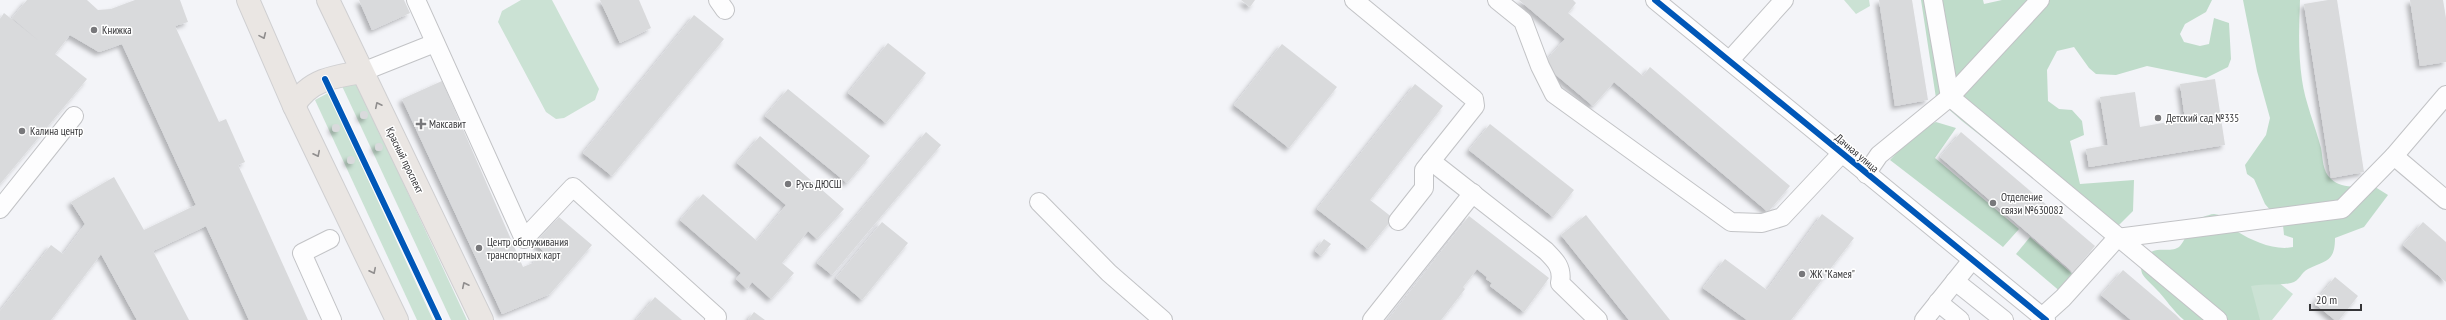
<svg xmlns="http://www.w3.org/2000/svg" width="2446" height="320" font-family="'PT Sans Narrow',sans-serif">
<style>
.green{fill:#cbe2d4}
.forest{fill:#bfdcca}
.building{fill:#d9dadc;filter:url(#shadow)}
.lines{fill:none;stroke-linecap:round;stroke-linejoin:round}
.minor-casing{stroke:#c2c3c6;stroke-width:20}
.major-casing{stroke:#cfcfd1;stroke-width:24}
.minor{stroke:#fdfdfe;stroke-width:18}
.major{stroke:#eae6e3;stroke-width:22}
.cycleway-casing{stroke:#fff;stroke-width:8}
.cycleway{stroke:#0057b8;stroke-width:6}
.oneway{stroke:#908e8e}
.poi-dot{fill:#78787b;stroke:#fff;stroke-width:1.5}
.labels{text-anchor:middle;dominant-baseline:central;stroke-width:3;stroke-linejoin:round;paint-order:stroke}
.poi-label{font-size:11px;fill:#353538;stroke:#fff;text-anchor:start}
.street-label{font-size:11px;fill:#353538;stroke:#fff}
</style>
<defs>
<filter id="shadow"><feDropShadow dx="-3.5" dy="3.5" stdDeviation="2" flood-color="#0004"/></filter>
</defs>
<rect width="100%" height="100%" fill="#f3f4f8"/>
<!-- green -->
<g class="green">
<polygon points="521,0 552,0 599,89 595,100 564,118 556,119 546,112 498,22 502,11"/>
<polygon points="1844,0 1869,0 1870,6 1856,14"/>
<polygon points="355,79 467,320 451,320 342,86"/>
<polygon points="328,93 433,320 417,320 315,100"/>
<polygon points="2218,234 2293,294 2272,320 2234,320"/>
</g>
<!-- forest -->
<g class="forest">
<polygon points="1921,0 1983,0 1984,4 2002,0 2212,0 2206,12 2185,24 2180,34 2184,42 2200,46 2209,44 2214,18 2229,23 2231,59 2228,67 2206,78 2147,66 2116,75 2096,74 2089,68 2074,47 2057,51 2047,70 2048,101 2059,109 2072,110 2082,121 2084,135 2070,141 2080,184 2134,180 2133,211 2108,236 1962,121 1936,98"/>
<path d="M2243 0H2300C2299 27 2298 53 2302 80 2305 102 2315 125 2321 148 2323 158 2322 171 2331 179 2342 189 2358 187 2372 185L2388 195 2364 227 2335 238C2335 263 2325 260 2308 269 2301 272 2300 281 2291 283 2278 286 2264 283 2251 286L2260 320H2184C2173 311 2166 299 2156 289 2152 284 2146 280 2143 275 2138 267 2144 257 2151 252 2160 247 2173 253 2180 246 2191 234 2182 223 2203 217 2206 216 2211 214 2214 214 2226 215 2230 226 2238 232 2252 241 2276 251 2293 247V238L2284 235 2283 225 2265 204 2254 179 2247 174 2245 165 2266 135 2270 118 2257 71Z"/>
<polygon points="1936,122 1956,128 1935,158 2019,229 2003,247 1890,160 1919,129"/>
<polygon points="2030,237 2076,277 2062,293 2016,254"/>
</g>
<!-- building -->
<g class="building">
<polygon points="27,0 87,0 98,10 111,9 135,0 180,0 188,22 175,26 219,122 226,119 245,162 238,165 308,320 249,320 206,226 153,251 189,320 137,320 101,254 51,320 0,320 0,311 51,245 63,254 85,224 71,202 114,177 144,230 196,205 122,44 99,52 70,35 55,54 87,79 0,184 0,19 4,13 39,41 12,18"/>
<polygon points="359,0 404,0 410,13 372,30"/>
<polygon points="600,0 639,0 651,28 620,43"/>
<polygon points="1241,0 1255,0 1250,7"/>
<polygon points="1519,0 1573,0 1576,3 1568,13 1643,76 1650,67 1790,186 1768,212 1614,82 1593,106 1543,64 1565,39"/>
<polygon points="1879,0 1912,0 1928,100 1895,106"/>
<polygon points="2328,0 2337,0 2364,172 2331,178 2304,4"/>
<polygon points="2410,0 2443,0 2446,18 2446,62 2420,66"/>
<polygon points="694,15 724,39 612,176 583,153"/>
<polygon points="888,43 926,73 886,123 848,93"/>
<polygon points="1282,44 1337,87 1289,148 1234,105"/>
<polygon points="2215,79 2225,145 2089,167 2086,149 2108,145 2100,97 2135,92 2140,127 2185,119 2180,84"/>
<polygon points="442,81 523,267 533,263 543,251 535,243 559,217 592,245 550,294 502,314 402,99"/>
<polygon points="1415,84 1443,106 1370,200 1393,218 1368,249 1317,209"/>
<polygon points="788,89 870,156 847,183 765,116"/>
<circle cx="364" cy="115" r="4"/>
<polygon points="1490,124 1574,190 1553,217 1469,150"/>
<circle cx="336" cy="128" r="4"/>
<polygon points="926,132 941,145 832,275 817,263"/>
<polygon points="1961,132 2095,246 2073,272 1940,157"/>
<polygon points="760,136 844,209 817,239 808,231 782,263 794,273 771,299 752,282 747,289 736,279 741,273 680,220 703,194 757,241 786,205 737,163"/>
<circle cx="379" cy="147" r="4"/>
<circle cx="351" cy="160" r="4"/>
<polygon points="1822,214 1854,238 1791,320 1747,320 1703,288 1725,259 1767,290"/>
<polygon points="1586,215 1670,320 1629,320 1561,235"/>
<polygon points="1469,216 1549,278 1524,312 1490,286 1492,283 1486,279 1487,277 1477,269 1463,287 1465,289 1441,320 1388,320"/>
<polygon points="882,222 908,243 862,300 836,278"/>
<polygon points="2423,222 2446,242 2446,282 2403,245"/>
<polygon points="1324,239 1331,244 1321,256 1315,251"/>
<polygon points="2123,270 2176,315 2181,320 2131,320 2101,295"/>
<polygon points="2335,277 2358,296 2339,320 2335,320 2314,303"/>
<polygon points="655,297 682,320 636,320"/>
<polygon points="754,312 765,320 748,320"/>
</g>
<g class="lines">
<!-- minor casing -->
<g class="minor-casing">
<g id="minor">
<polyline points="416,0 524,239 573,187 717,317 714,320"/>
<polyline points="718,0 725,10"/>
<polyline points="1354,0 1474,99 1475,106 1424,170 1424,188 1398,221"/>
<polyline points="1497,0 1523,21 1540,66 1554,94 1731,222 1762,223 1782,217 1842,153"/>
<polyline points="1655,0 2046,320"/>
<polyline points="1933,0 1950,97"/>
<polyline points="1730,60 1784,0"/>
<polyline points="362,72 435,43"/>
<polyline points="1950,97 2040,0"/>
<polyline points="2394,156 2446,200"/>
<path d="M1431 161 1546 251C1556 261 1563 268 1560 283L1598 320"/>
<polyline points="1866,174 1879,155 1950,97 2218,320"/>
<polyline points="1039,202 1109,273 1163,320"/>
<polyline points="0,209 74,116"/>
<polyline points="330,239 302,253 332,320"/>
<polyline points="1955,281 2004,320"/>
<polyline points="1938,302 1960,320"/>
<polyline points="2042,317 2063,298 2117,238 2342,209 2394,156 2446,95"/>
<polyline points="1372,320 1473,193"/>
<polyline points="1924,320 1972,260"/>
</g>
</g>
<!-- major casing -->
<g class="major-casing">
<g id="major">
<polyline points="248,0 294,106 397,320"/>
<polyline points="328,0 482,320"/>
<path d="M294 106C308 80 335 76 362 72"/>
</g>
</g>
<!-- minor -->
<use href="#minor" class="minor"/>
<!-- major -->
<use href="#major" class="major"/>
<!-- cycleway casing -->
<g class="cycleway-casing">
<g id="cycleway">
<polyline points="1655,0 2046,320"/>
<polyline points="325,79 439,320"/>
</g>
</g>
<!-- cycleway -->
<use href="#cycleway" class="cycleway"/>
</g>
<!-- one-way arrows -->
<defs><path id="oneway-chevron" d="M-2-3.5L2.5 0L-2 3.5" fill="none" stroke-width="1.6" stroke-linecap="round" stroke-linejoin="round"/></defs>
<g class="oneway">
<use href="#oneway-chevron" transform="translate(263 36) rotate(66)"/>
<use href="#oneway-chevron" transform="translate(378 105) rotate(-116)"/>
<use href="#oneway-chevron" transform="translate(317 154) rotate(64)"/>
<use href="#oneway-chevron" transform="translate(373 271) rotate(64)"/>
<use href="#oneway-chevron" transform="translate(465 285) rotate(-116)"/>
</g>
<!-- markers -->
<g class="poi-dot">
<circle cx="94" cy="30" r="4"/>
<circle cx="2158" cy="118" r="4"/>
<path d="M419 118h4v4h4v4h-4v4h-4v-4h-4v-4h4z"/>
<circle cx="22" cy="131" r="4"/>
<circle cx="788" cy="184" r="4"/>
<circle cx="1993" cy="203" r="4"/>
<circle cx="479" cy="248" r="4"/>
<circle cx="1802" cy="274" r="4"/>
</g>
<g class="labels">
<!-- poi labels -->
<g class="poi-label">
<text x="102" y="30">Книжка</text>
<text x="2166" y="118">Детский сад №335</text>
<text x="429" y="124">Максавит</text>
<text x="30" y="131">Калина центр</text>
<text x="796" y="184">Русь ДЮСШ</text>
<text x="2001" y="197">Отделение<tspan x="2001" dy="13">связи №630082</tspan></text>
<text x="487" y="242">Центр обслуживания<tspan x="487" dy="13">транспортных карт</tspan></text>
<text x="1810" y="274">ЖК "Камея"</text>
</g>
<!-- street labels -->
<g class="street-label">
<text transform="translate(1857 153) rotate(40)">Дачная улица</text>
<text transform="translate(405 160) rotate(64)">Красный проспект</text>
</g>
</g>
<!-- scale -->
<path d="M2310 304v6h51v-6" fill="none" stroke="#353538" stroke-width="2"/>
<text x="2316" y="304" font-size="12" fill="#353538" stroke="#ffffff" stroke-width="3" paint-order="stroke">20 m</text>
</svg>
